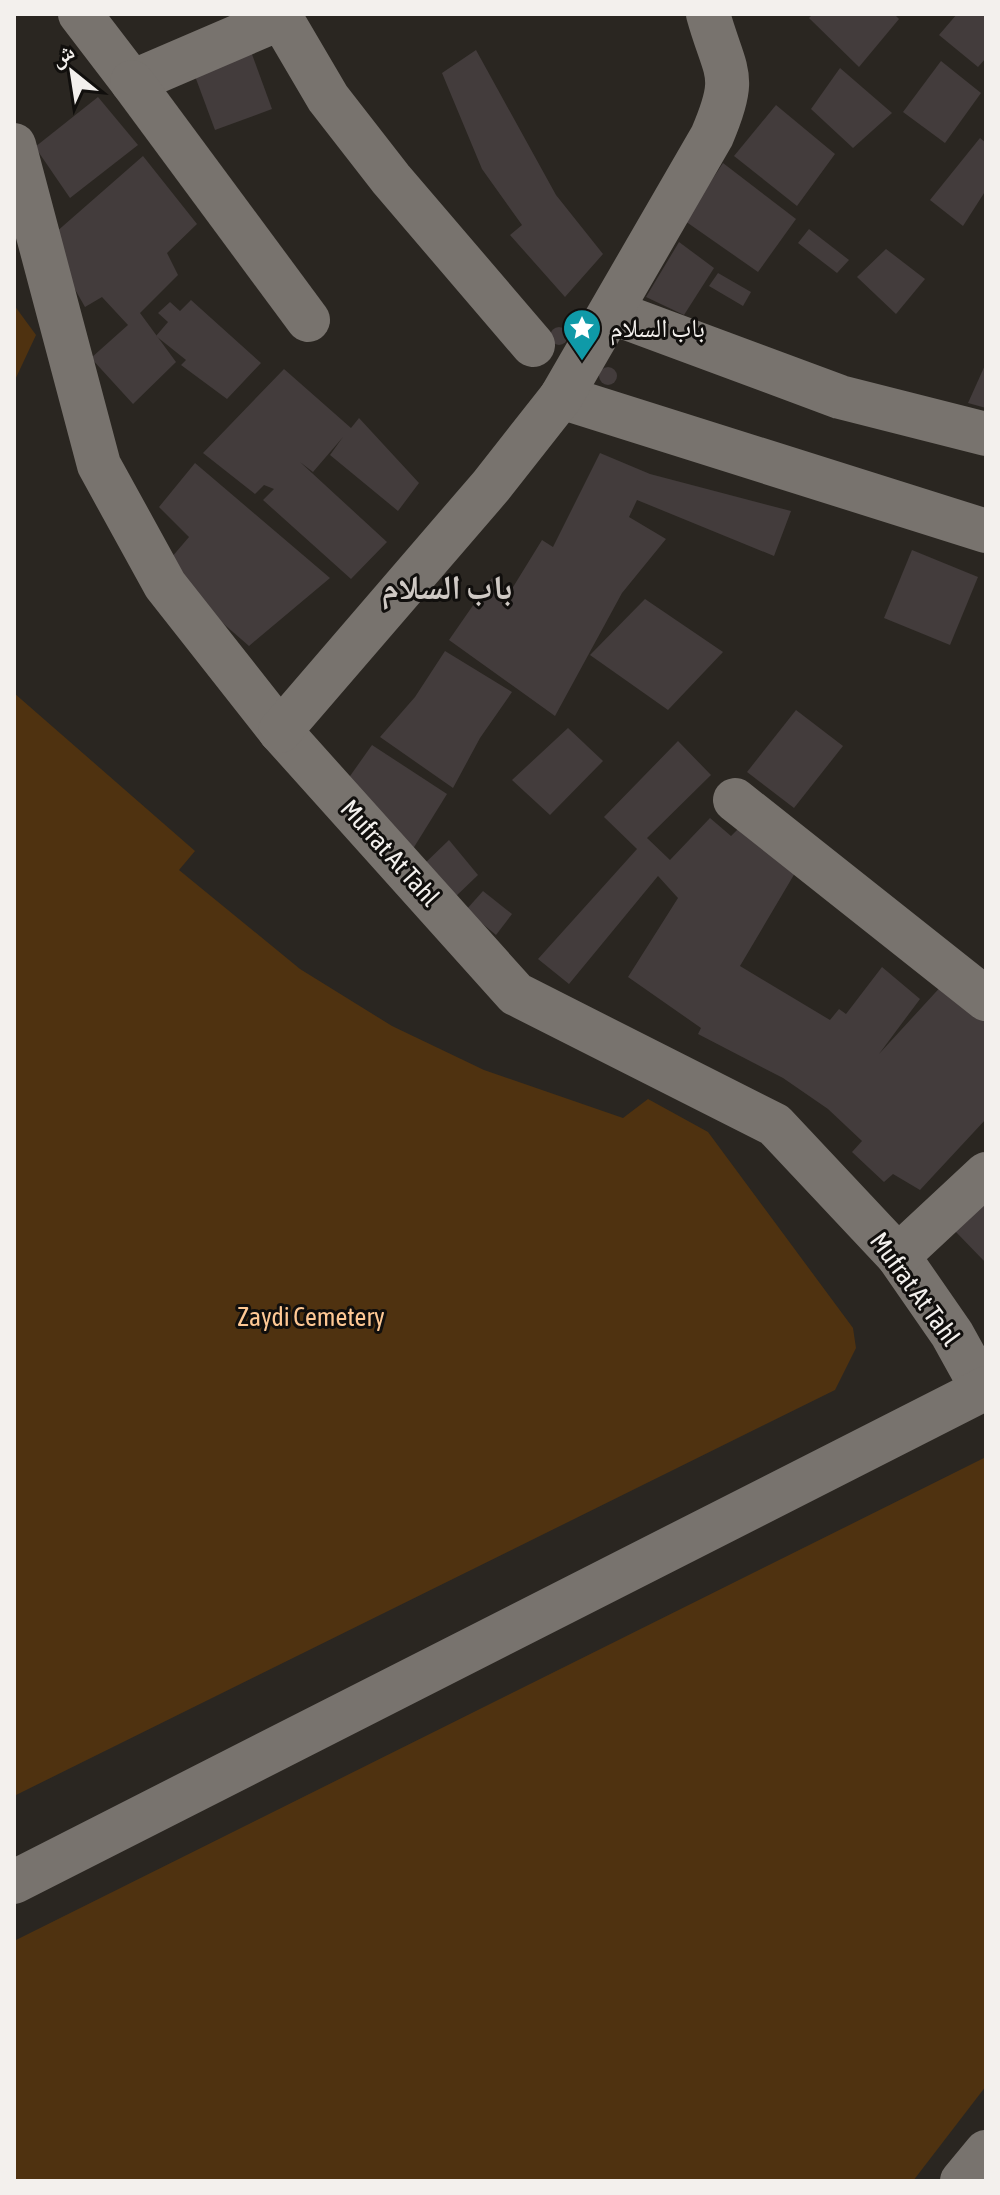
<svg xmlns="http://www.w3.org/2000/svg" width="1000" height="2195" font-family="'Asap Condensed','Noto Naskh Arabic',sans-serif">
<style>
.green{fill:#4f3210}
.building{fill:#433c3c}
.lines{fill:none;stroke-linecap:round;stroke-linejoin:round}
.minor{stroke:#78736e;stroke-width:44}
.labels{text-anchor:middle;dominant-baseline:central;stroke-width:6;stroke-linejoin:round;paint-order:stroke}
.poi-label{font-size:26px;fill:#f3f0ed;stroke:#110f0d;text-anchor:start}
.street-label{font-size:26px;fill:#f3f0ed;stroke:#110f0d}
.park-label{font-size:26px;fill:#fec894;stroke:#110f0d}
.district-label{font-size:34px;font-weight:bold;fill:#cfc9c4;stroke:#110f0d}
</style>
<rect width="100%" height="100%" fill="#2a2621"/>
<!-- green -->
<g class="green">
<polygon points="14,305 36,335 14,382"/>
<polygon points="14,693 195,851 179,870 300,969 392,1026 484,1070 623,1118 648,1099 708,1132 853,1328 856,1348 835,1390 14,1796"/>
<polygon points="986,1457 986,2086 913,2181 14,2181 14,1941"/>
</g>
<!-- building -->
<g class="building">
<polygon points="813,14 894,14 899,19 859,67 809,18"/>
<polygon points="957,14 986,14 986,58 978,67 939,35"/>
<polygon points="249,46 272,109 215,130 192,68"/>
<polygon points="476,50 556,195 603,254 565,297 510,235 522,225 482,169 442,73"/>
<polygon points="941,61 981,93 945,143 903,112"/>
<polygon points="840,68 892,113 853,148 811,109"/>
<polygon points="98,97 138,145 70,198 35,147"/>
<polygon points="776,105 835,154 797,206 734,156"/>
<polygon points="980,138 986,143 986,190 963,226 930,200"/>
<polygon points="143,156 197,224 167,253 178,275 140,313 176,362 133,404 91,358 128,325 102,297 85,307 47,240"/>
<polygon points="723,163 796,219 758,272 685,221"/>
<polygon points="809,229 849,260 837,273 798,243"/>
<polygon points="679,242 714,268 684,315 646,297"/>
<polygon points="886,249 925,279 896,314 857,277"/>
<polygon points="718,273 751,292 743,306 709,286"/>
<polygon points="191,300 261,363 227,399 181,365 186,360 156,336 168,322 158,313 170,302 180,311"/>
<circle cx="559" cy="336" r="9"/>
<polygon points="986,363 986,408 968,403"/>
<circle cx="608" cy="376" r="9"/>
<polygon points="284,369 351,428 359,418 419,483 398,511 330,455 343,437 313,472 300,462 387,542 351,579 263,500 274,489 264,485 255,494 203,453"/>
<polygon points="600,453 650,474 791,511 774,556 637,500 629,517 666,539 622,593 555,716 449,640 492,578 510,592 542,540 553,547"/>
<polygon points="195,463 330,578 249,646 210,612 171,558 189,537 159,507"/>
<polygon points="912,550 978,577 950,645 884,618"/>
<polygon points="645,599 723,652 668,710 590,655"/>
<polygon points="445,651 512,692 480,738 453,788 380,737 415,697"/>
<polygon points="796,710 843,746 794,808 747,772"/>
<polygon points="568,728 603,761 550,815 512,780"/>
<polygon points="678,741 711,775 647,838 670,860 710,818 731,836 746,821 795,873 740,966 830,1020 839,1009 846,1014 882,967 920,999 879,1054 945,982 986,1021 986,1119 920,1190 893,1174 884,1182 852,1152 862,1141 828,1109 783,1078 698,1034 701,1028 628,977 678,898 658,876 569,984 538,959 637,849 604,817"/>
<polygon points="372,745 447,794 411,852 343,786"/>
<polygon points="449,840 478,875 453,899 420,868"/>
<polygon points="483,891 512,914 496,935 466,910"/>
<polygon points="986,1201 986,1263 955,1231"/>
</g>
<g class="lines">
<!-- minor -->
<g class="minor">
<polyline points="80,14 132,82 281,18 328,98 391,179 533,345"/>
<polyline points="132,82 308,320"/>
<polyline points="14,145 99,465 165,585 280,731 516,994 775,1125 898,1256 952,1334 983,1390"/>
<polyline points="611,312 840,397 986,434"/>
<polyline points="561,397 986,531"/>
<path d="M280 731 491 486 561 397 712 136C739 73 725 75 708 14"/>
<polyline points="735,800 986,999"/>
<polyline points="898,1256 986,1174"/>
<polyline points="14,1882 986,1388"/>
<polyline points="962,2181 986,2152"/>
</g>
</g>
<!-- icons -->
<defs>
<g id="sight-pin" transform="scale(2)"><path d="M0 17L-7.5 6A9.5 9.5 0 1 1 7.5 6Z" fill="#0f9aa8" stroke="#110f0d"/><path d="M0-6L1.8-2.2L6-1.7L2.9 1.2L3.7 5.4L0 3.3L-3.7 5.4L-2.9 1.2L-6-1.7L-1.8-2.2Z" fill="#fff"/></g>
</defs>
<g fill-rule="evenodd">
<use href="#sight-pin" x="582" y="328"/>
</g>
<g class="labels">
<!-- poi labels -->
<g class="poi-label">
<text x="610" y="328">باب السلام</text>
</g>
<!-- street labels -->
<g class="street-label">
<text transform="translate(390 853) rotate(48)">Mufrat At Tahl</text>
<text transform="translate(915 1289) rotate(54)">Mufrat At Tahl</text>
</g>
<!-- park labels -->
<g class="park-label">
<text x="311" y="1317">Zaydi Cemetery</text>
</g>
<!-- district labels -->
<g class="district-label">
<text x="447" y="586">باب السلام</text>
</g>
</g>
<!-- border -->
<rect width="1000" height="2195" fill="none" stroke="#f3f0ed" stroke-width="32"/>
<!-- north arrow -->
<g transform="translate(72 72) rotate(330)" stroke="#110f0d" stroke-width="6" paint-order="stroke">
<path d="M0-6L14 30L0 20L-14 30Z" fill="#f3f0ed"/>
<text y="-12" font-size="22" font-weight="bold" text-anchor="middle" fill="#f3f0ed">ش</text>
</g>
</svg>
